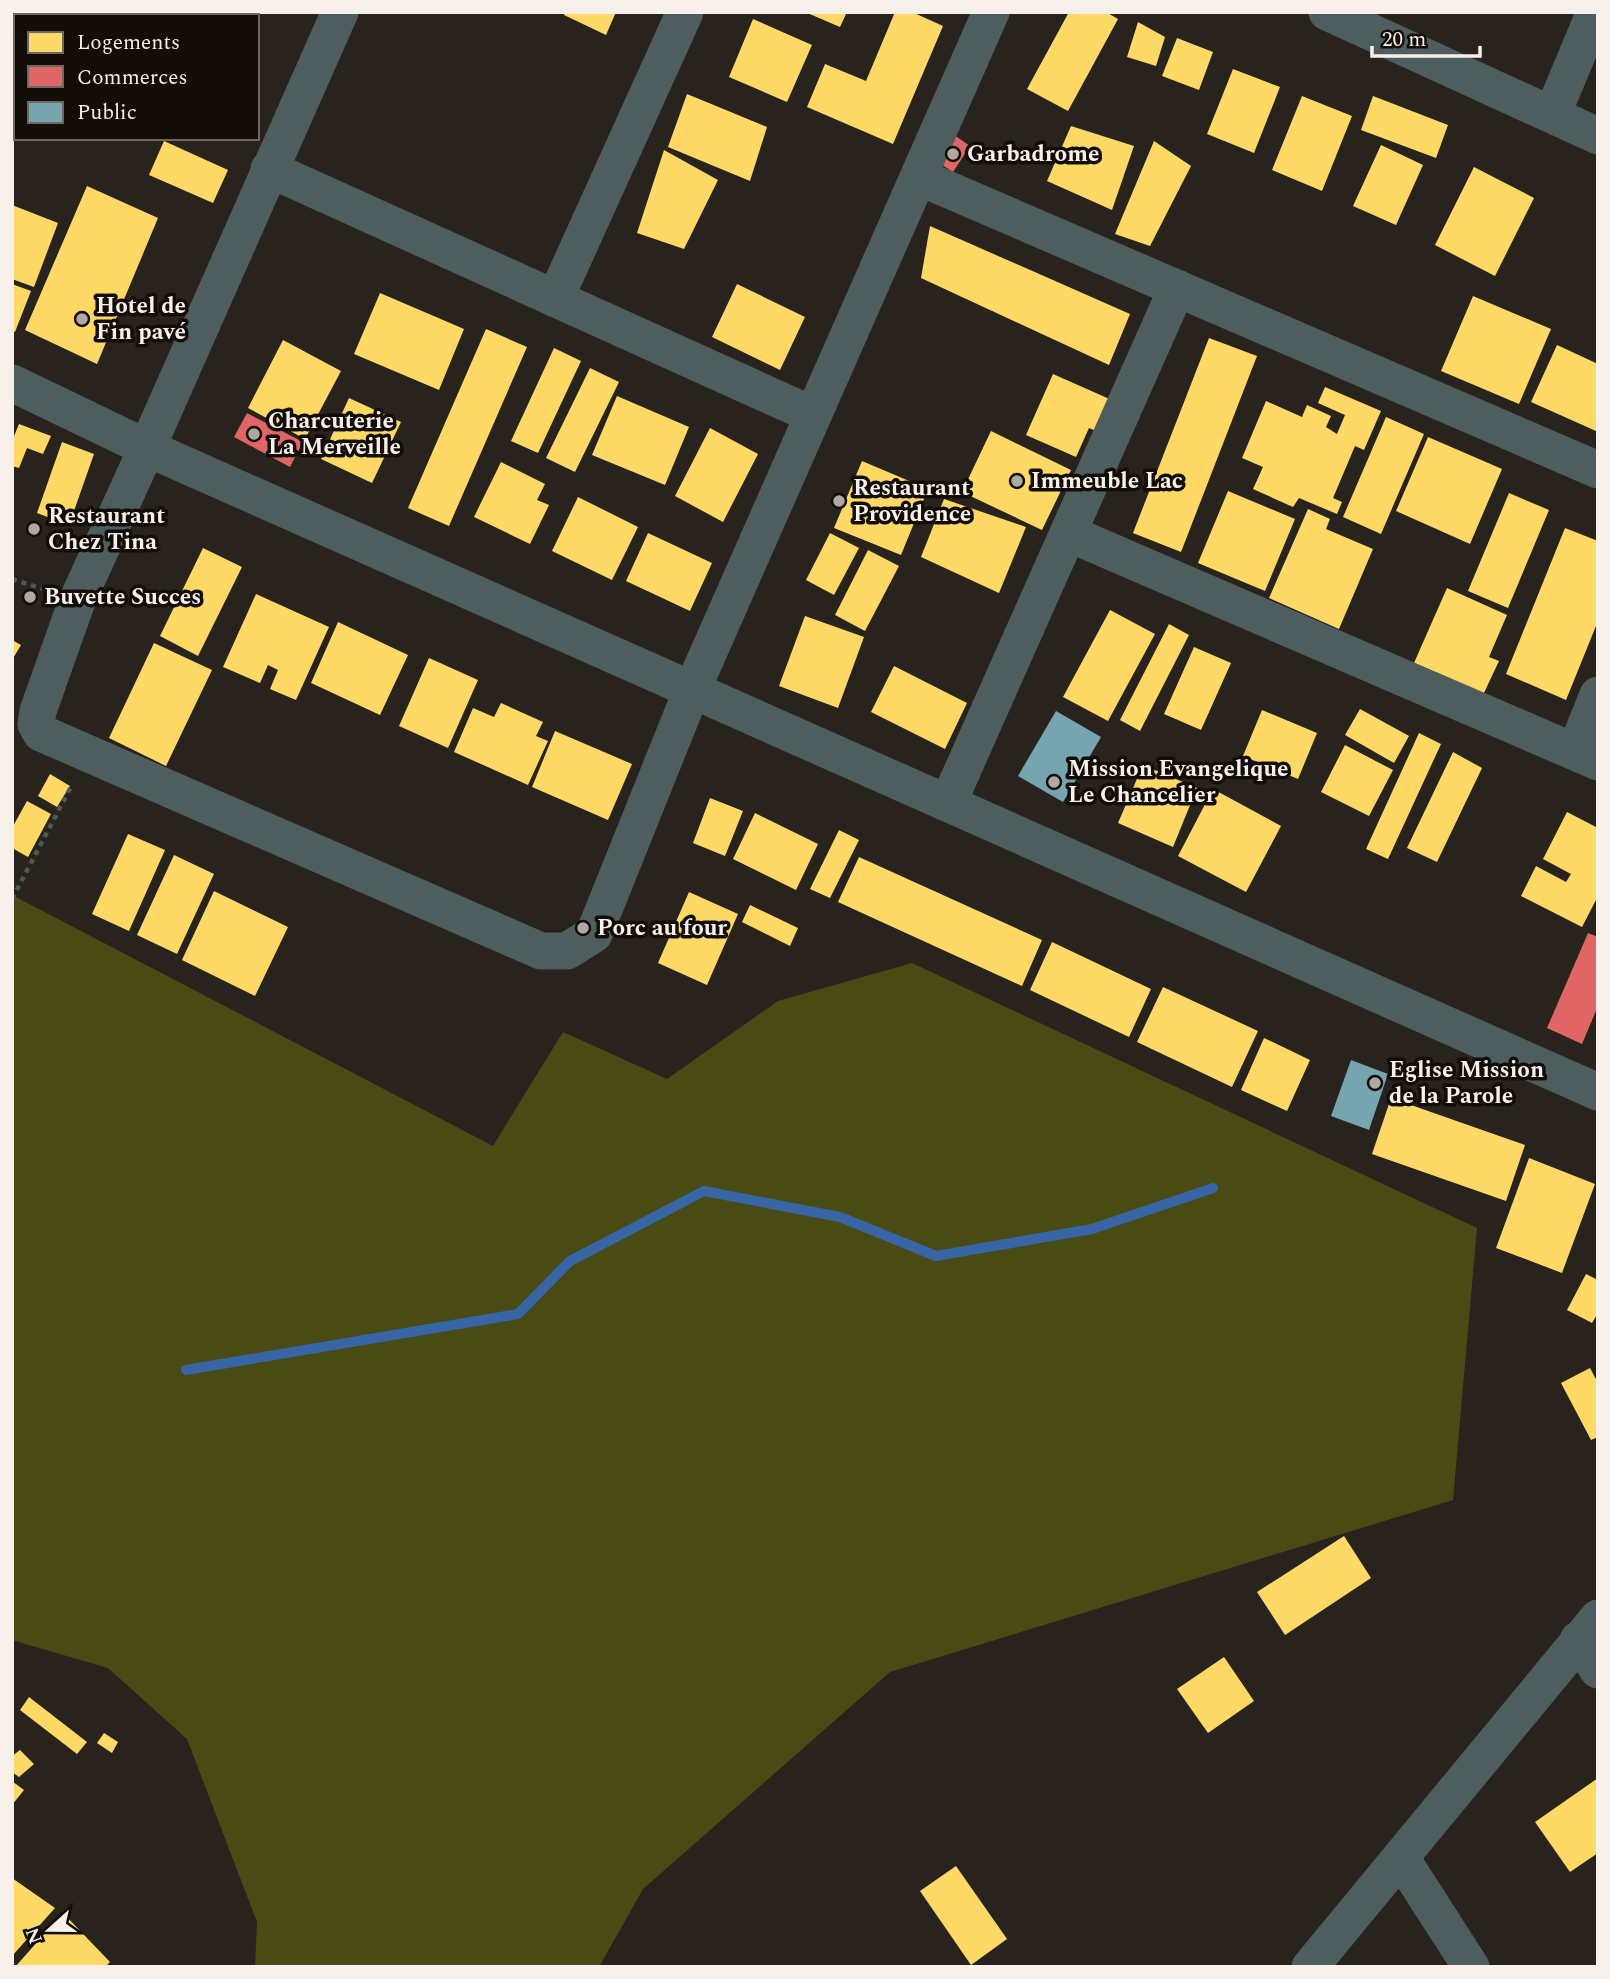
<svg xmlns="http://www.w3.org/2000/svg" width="1610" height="1979" font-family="Spectral,serif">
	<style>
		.green { fill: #494b15 }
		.homes { fill: #ffd966 }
		.shops { fill: #e06666 }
		.public { fill: #76a5af }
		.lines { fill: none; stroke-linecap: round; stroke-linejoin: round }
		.stream { stroke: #3865a6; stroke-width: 10 }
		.path { stroke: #4e5959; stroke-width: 4.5; stroke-dasharray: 5 5; stroke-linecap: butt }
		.minor { stroke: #4e5e5e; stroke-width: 37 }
		.poi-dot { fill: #b0a9a3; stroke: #120d09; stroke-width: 2.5 }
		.labels { text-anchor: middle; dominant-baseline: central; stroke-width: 7; stroke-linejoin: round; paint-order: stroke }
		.poi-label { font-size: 23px; font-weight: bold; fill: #f8f1eb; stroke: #120d09; text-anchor: start }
	</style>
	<rect width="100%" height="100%" fill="#29231e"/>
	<path class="green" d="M12,895L493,1146L563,1032L667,1079L778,1001L912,963L1477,1228L1453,1500L890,1672L643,1889L599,1967H255L257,1922L187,1739L108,1668L12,1640Z"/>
	<path class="homes" d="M104,12H131L129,16H102Z
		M164,12H228L226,16H162Z
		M565,12H616L606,35L564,15Z
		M805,12H847L840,27Z
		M895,12H912L943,26L893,144L807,107L825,64L866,81Z
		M1069,12H1106L1118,19L1068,111L1027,89Z
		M753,19L812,45L787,102L729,77Z
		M1138,22L1165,37L1156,66L1127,57Z
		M1177,38L1213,52L1199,90L1162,76Z
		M1233,69L1280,87L1254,153L1207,134Z
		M687,94L767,127L750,181L668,147Z
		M1302,96L1352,116L1322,191L1272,170Z
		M1373,96L1448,125L1436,158L1361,130Z
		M1071,126L1134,146L1112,210L1047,181Z
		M164,141L228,170L213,203L149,175Z
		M1154,141L1191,166L1150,246L1115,234Z
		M1381,145L1423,165L1396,225L1353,206Z
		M664,150L718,180L684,249L637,233Z
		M1474,167L1534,198L1495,276L1435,245Z
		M87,186L158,218L97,364L25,330Z
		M12,205L58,223L34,287L12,279Z
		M930,226L1130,314L1109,365L921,278Z
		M12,284L31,291L15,332L12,331Z
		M737,284L805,317L780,370L712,337Z
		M380,293L464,329L439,390L354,354Z
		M1473,296L1551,329L1519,404L1441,371Z
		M486,329L527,347L449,526L408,508Z
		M1209,338L1257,356L1181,552L1133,533Z
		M283,340L341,371L305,439L248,408Z
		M1557,345L1598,364L1596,431L1531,402Z
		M554,348L581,361L538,453L511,441Z
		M590,368L619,382L575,472L546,458Z
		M1053,374L1114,401L1101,433L1089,428L1076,457L1026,435Z
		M1325,387L1381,411L1364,450L1355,446L1333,498L1342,502L1337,514L1299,498L1293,507L1253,489L1263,467L1242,458L1266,401L1302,417L1307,405L1331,416L1326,427L1337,434L1345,415L1318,403Z
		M617,396L689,427L665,485L592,455Z
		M349,398L401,422L372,483L321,459Z
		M1386,417L1424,434L1381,534L1343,517Z
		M19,424L51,436L43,454L27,448L19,468L12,466V441Z
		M710,428L758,454L723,522L675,496Z
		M991,431L1071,470L1042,530L962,492Z
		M1428,437L1502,469L1470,544L1396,511Z
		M62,442L94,454L69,525L37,513Z
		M862,461L928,489L901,555L834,528Z
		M501,462L545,484L537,500L549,505L530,544L474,517Z
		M1228,491L1295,519L1265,591L1198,563Z
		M1509,493L1549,510L1508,608L1468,591Z
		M578,497L638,527L612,580L552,551Z
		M944,499L1026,527L999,593L921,557Z
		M1308,509L1330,519L1326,529L1373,549L1339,629L1269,598Z
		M1565,528L1598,541V621L1566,700L1506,674Z
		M648,533L712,563L690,611L626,581Z
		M830,533L859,548L834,595L806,580Z
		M203,548L242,567L198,656L160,636Z
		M868,550L899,566L865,631L835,615Z
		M1447,588L1507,615L1489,657L1499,661L1483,695L1414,663Z
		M256,594L329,627L296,700L270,689L278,670L268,665L260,683L223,667Z
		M1110,610L1155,634L1108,721L1063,697Z
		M805,616L864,637L838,708L779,686Z
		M338,622L408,655L380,715L311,683Z
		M1169,624L1189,635L1140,731L1120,720Z
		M12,640L21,645L12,660Z
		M154,643L212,670L166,766L109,738Z
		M1194,647L1231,663L1201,730L1164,714Z
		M429,658L478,680L448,748L399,726Z
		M894,666L967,703L945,749L871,712Z
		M501,703L543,722L536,736L548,741L528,785L454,752L473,708L494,717Z
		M1360,709L1409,736L1394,763L1345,735Z
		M1262,710L1317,733L1298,779L1243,756Z
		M555,731L632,764L608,820L532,787Z
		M1419,733L1441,744L1388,859L1366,849Z
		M1345,745L1393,770L1369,816L1321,792Z
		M1453,752L1482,768L1437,862L1407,848Z
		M1143,765L1197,788L1173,847L1118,823Z
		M50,774L70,786L57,807L38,796Z
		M1213,789L1281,826L1246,892L1178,856Z
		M710,798L743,811L725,856L693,843Z
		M27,801L51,814L28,857L12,848V828Z
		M1567,812L1598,828V896L1582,927L1521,896L1536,866L1566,882L1571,874L1543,859Z
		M755,813L818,844L796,890L733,859Z
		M839,830L859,840L830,898L810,889Z
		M128,834L165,850L129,931L92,914Z
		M174,855L214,874L177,954L137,935Z
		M859,857L1042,940L1022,986L838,902Z
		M214,891L288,927L255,996L182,960Z
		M689,892L738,914L707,985L658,963Z
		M750,905L798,928L790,946L742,922Z
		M1052,942L1151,989L1129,1037L1030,990Z
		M1163,987L1258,1031L1232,1087L1137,1042Z
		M1264,1038L1310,1060L1287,1111L1241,1090Z
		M1391,1098L1525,1145L1506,1201L1372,1154Z
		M1529,1158L1595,1184L1562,1273L1496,1248Z
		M1586,1274L1598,1280V1313L1592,1323L1567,1310Z
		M1590,1368L1598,1383V1437L1591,1440L1561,1383Z
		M1344,1536L1371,1578L1285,1635L1257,1592Z
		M1224,1657L1254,1701L1208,1733L1177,1689Z
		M29,1697L87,1742L77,1754L20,1710Z
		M104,1733L118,1742L112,1753L97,1743Z
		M20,1750L34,1764L19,1777L12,1772V1756Z
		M1598,1778V1853L1570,1872L1535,1822Z
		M12,1781L24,1790L12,1805Z
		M956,1866L1007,1939L971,1965L920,1891Z
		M12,1878L55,1908L12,1956Z
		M63,1913L110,1962L105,1967H15Z"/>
	<path class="shops" d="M954,135L970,146L953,172L936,161Z
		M247,413L303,442L290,467L234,437Z
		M1588,933L1598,937V1006L1582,1044L1547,1028Z"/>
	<path class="public" d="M1056,711L1101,737L1063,802L1018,776Z
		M1351,1060L1388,1074L1369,1130L1331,1116Z"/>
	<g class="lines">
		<path class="stream" d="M186,1370L518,1314L570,1261L704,1191L840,1217L936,1256L1092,1229L1213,1188"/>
		<path class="path" d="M12,579L43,589
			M12,899L72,785"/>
		<path class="minor" d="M340,12L147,448L77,601L38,711L36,724L41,733L541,951H567L594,934L692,690L991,12
			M1327,12L1598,136
			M1552,115L1595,12
			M269,169L813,415
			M919,177L1598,470
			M555,299L685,12
			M12,383L147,448L1598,1092
			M1068,533L1598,762
			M1575,752L1598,695
			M948,803L1177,288
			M1578,1640L1598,1670
			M1401,1858L1471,1967
			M1310,1967L1598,1618"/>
	</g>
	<g class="poi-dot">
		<circle cx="953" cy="154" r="7"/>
		<circle cx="82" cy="319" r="7"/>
		<circle cx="254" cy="434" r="7"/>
		<circle cx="1017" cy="481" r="7"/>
		<circle cx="839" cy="501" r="7"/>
		<circle cx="34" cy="529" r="7"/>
		<circle cx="30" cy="597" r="7"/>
		<circle cx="1054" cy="782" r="7"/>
		<circle cx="583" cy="928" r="7"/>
		<circle cx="1375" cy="1083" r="7"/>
	</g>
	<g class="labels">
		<g class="poi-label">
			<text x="967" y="154">Garbadrome</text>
			<text x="96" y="306">Hotel de<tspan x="96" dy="26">Fin pavé</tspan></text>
			<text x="268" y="421">Charcuterie<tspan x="268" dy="26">La Merveille</tspan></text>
			<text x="1031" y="481">Immeuble Lac</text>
			<text x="853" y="488">Restaurant<tspan x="853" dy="26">Providence</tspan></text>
			<text x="48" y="516">Restaurant<tspan x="48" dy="26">Chez Tina</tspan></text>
			<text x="44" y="597">Buvette Succes</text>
			<text x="1068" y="769">Mission Evangelique<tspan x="1068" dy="26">Le Chancelier</tspan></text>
			<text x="597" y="928">Porc au four</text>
			<text x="1389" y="1070">Eglise Mission<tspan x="1389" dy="26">de la Parole</tspan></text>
		</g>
	</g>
	<rect width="1610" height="1979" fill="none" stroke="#f8f1eb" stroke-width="28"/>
	<rect x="14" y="14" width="245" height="126" fill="#120d09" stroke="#6e6863" stroke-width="2"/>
	<rect x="28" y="32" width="35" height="21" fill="#ffd966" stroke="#6e6863" stroke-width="2"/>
	<text x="77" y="49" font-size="21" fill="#f8f1eb">Logements</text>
	<rect x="28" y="66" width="35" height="21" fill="#e06666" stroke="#6e6863" stroke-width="2"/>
	<text x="77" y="84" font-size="21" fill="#f8f1eb">Commerces</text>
	<rect x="28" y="102" width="35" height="21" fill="#76a5af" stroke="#6e6863" stroke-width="2"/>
	<text x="77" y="119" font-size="21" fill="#f8f1eb">Public</text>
	<g transform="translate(49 1930) rotate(249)" stroke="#120d09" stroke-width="5" paint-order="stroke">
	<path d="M0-5L12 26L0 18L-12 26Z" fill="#f8f1eb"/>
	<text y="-10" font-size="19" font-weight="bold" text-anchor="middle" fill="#f8f1eb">N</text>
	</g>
	<path d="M1372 46v10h108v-10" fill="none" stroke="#f8f1eb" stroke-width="3.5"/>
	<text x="1382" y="46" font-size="21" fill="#f8f1eb" stroke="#120d09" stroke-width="5" paint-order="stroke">20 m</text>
</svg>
